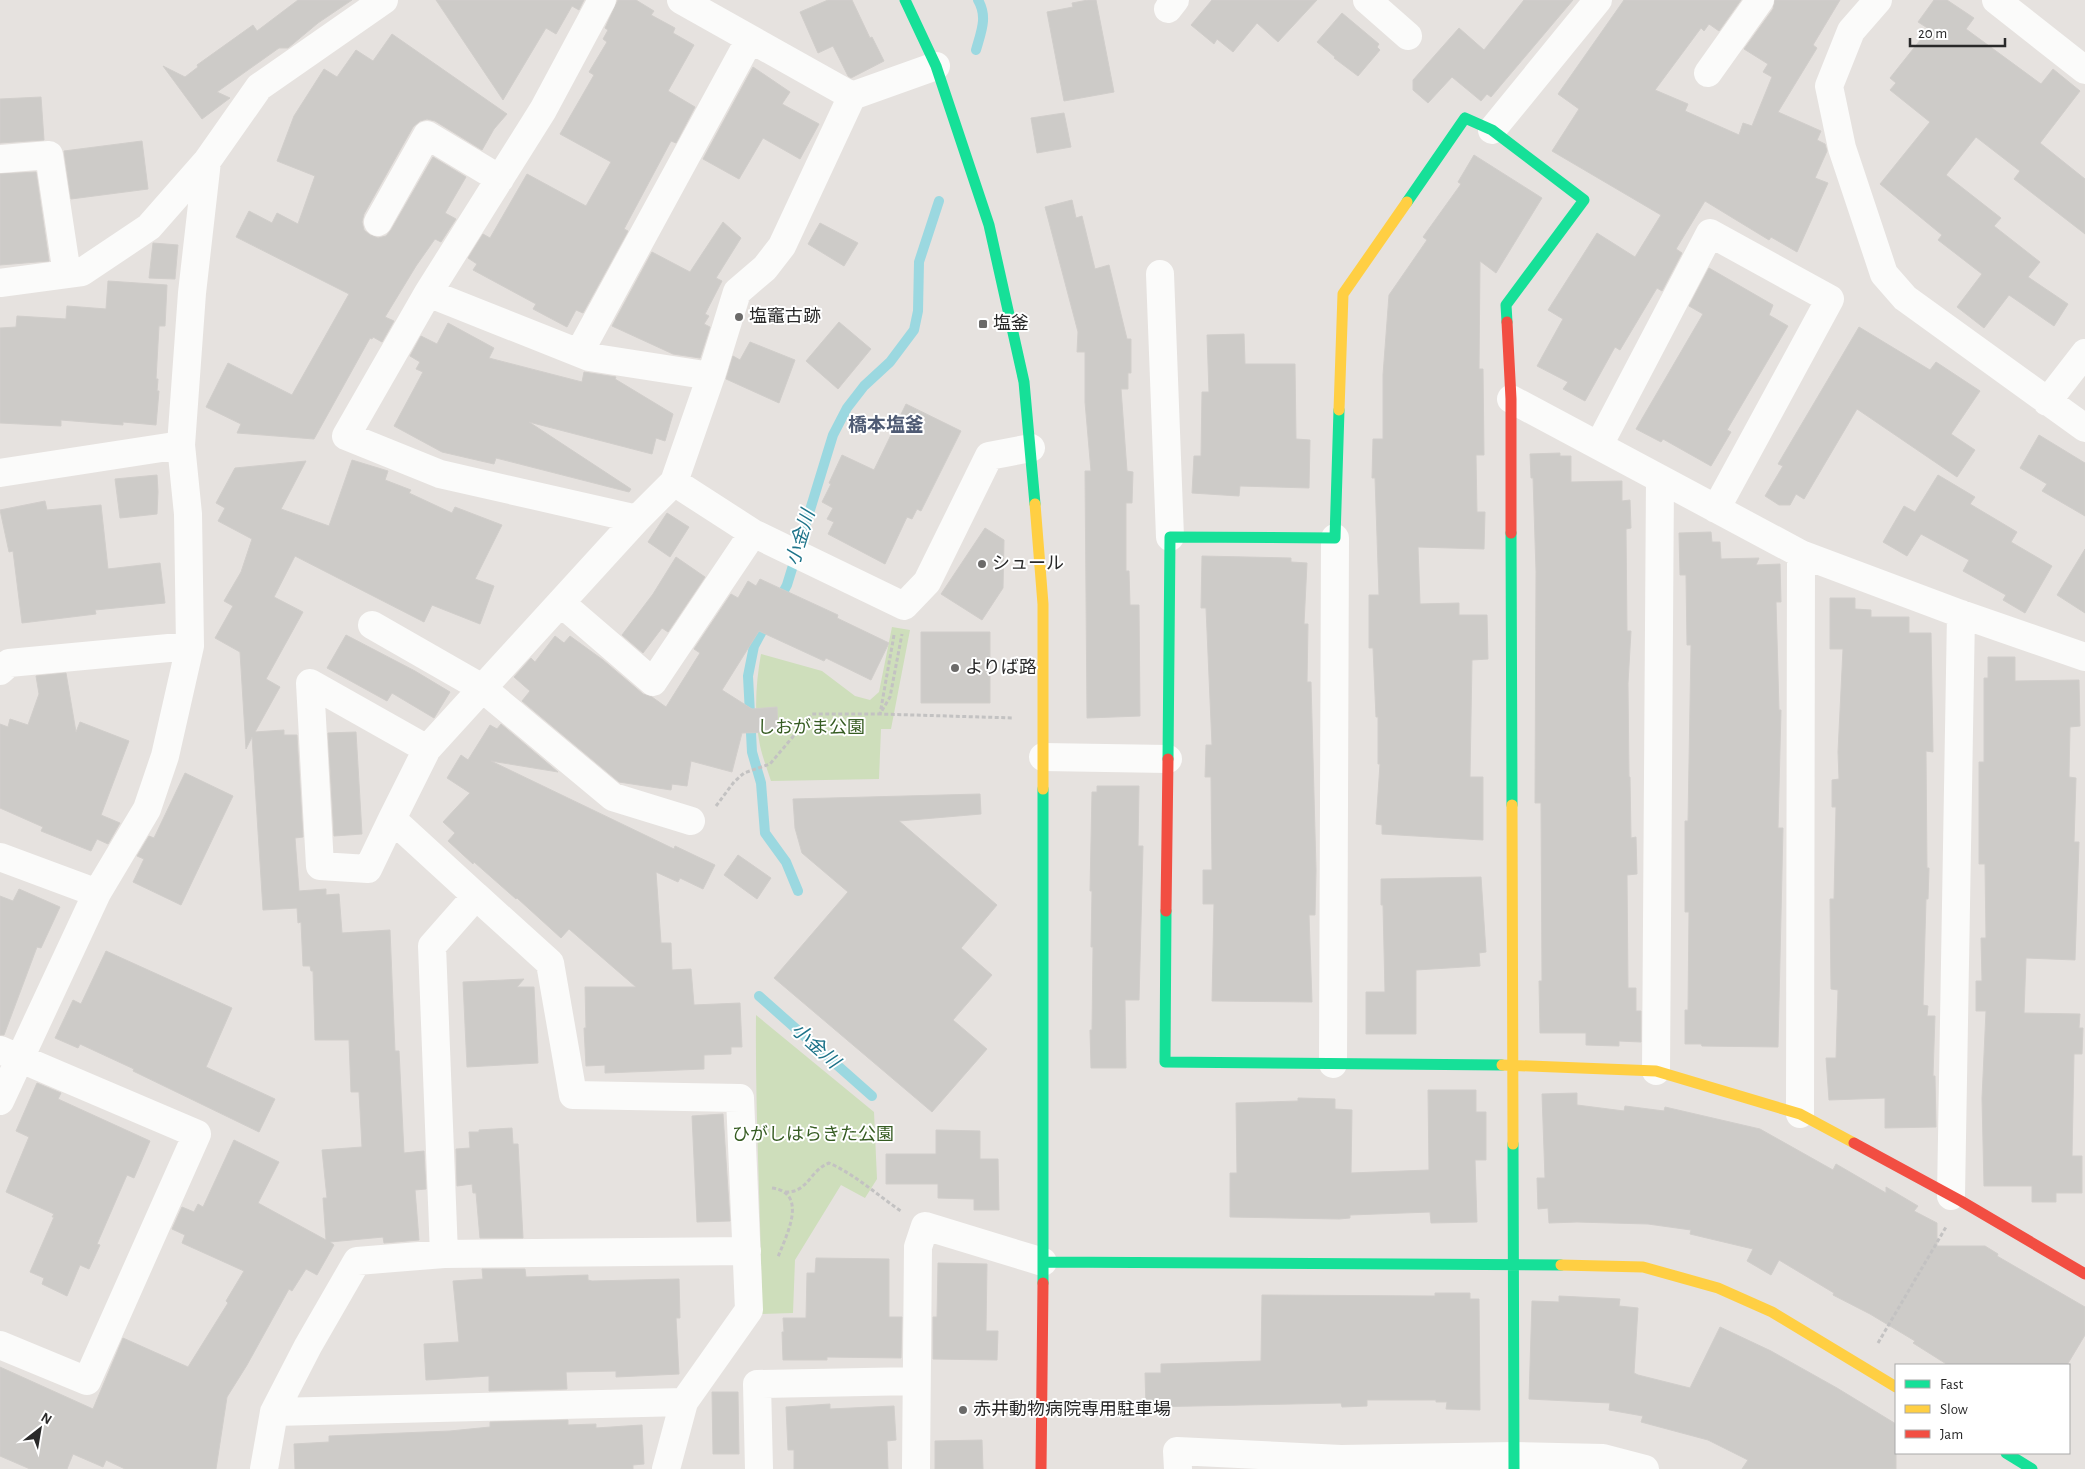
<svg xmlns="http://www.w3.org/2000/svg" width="2085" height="1469" font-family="'Alegreya Sans','Noto Sans JP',sans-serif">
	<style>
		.green { fill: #cedebb }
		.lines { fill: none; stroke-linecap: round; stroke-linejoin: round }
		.stream { stroke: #9bd8e0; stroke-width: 10 }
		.building { fill: #cdcbc8; stroke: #d1cecb }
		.path { stroke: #c3c2c2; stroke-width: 3; stroke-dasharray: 4 2.5; stroke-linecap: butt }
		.street { stroke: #fbfbfa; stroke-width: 28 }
		.fast { stroke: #16e098; stroke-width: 11 }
		.slow { stroke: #ffcf43; stroke-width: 11 }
		.jam { stroke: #f24e42; stroke-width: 11 }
		.poi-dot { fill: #6b6a69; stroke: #fff; stroke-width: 2 }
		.labels { text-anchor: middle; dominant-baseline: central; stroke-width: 4; stroke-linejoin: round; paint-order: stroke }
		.poi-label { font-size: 18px; fill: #292929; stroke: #fff; text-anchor: start }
		.park-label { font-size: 18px; fill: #365c22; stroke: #fff }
		.neighbourhood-label { font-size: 19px; font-weight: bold; fill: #4f5b74; stroke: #fff }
		.water-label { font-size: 19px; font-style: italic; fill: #1d7389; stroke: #fff }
	</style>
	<rect width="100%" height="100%" fill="#e6e2df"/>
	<path class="green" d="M892,627L910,630L891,729H881L879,779L771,781C767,768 761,754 759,740C754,711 756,682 761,654L822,671L855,696L870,700L879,692Z
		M756,1015L874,1112L877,1179L865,1198L841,1185L795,1260L793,1313L762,1314C761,1214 755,1115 756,1015Z"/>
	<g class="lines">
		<path class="stream" d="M976,50C981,32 988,17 978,0
			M778,602L787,585L833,435L847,408L864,386L890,362L914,330L918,311L919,262L939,201
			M767,622L754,646L748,676L752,752L761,783L765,833L786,862L798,891
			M759,996L872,1096"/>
	</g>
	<path class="building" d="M298,0H352L318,23L288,48H279L217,92L230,98L202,119L163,66L185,77L198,67L197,65L253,25L257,31Z
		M436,0H584L579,10L572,6L556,34L546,28L503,100Z
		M618,0H636L654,11L651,15L675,28L673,33L694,45L668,91L695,107L676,143L671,141L624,229L628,231L583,313L576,310L567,327L533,309L536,304L473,270L477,264L468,258L483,234L490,238L527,174L586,206L611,162L560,134L594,75L589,72L607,42L603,39L608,30L605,28Z
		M828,0H852L870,38L872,37L884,61L851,78L848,76L833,46L818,53L800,12Z
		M1088,0H1096L1114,92L1064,101L1047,12L1073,7L1072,3Z
		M1212,0H1317L1278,42L1257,23L1233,52L1217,39L1214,44L1191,25Z
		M1524,0H1573L1491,97L1487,94L1481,101L1452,77L1428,103L1413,90V80L1459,28L1484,50Z
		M1624,0H1741L1719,31L1709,24L1704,31L1701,28L1655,90L1688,104L1685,111L1739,135L1743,123L1752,126L1772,77L1763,72L1768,64L1744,49L1773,9L1775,0H1840L1813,45L1817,48L1778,112L1821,131L1817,140L1825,144L1827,151L1815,178L1828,183L1797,252L1771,237L1769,240L1705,201L1676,249L1682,253L1662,291L1657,288L1620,350L1615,347L1585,401L1563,389L1568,382L1537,366L1563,319L1548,310L1597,233L1635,257L1661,215L1552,151L1579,109L1558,94Z
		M1934,0H1947L1974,18L1966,29L2041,84L2053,69L2080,91L2040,143L2085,179V234L2014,179L2020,171L1976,137L1946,175L2001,218L1994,226L2040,262L2028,277L2068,304L2054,326L2009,295L1984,328L1957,307L1982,274L1938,240L1942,235L1880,184L1930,122L1890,90L1896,83L1890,78L1929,29L1918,22Z
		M1342,13L1379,44L1377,47L1380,50L1358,76L1334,58L1335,57L1317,42Z
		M392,34L507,114L494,129L482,150L435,121L427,119L420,121L413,127L364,214L362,222L364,230L370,235L378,238L386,236L391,230L433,157L466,177L445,213L456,219L441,242L435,239L416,266L385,317L394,321L382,342L373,337L372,339L370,338L314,439L237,433L241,424L206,407L228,363L292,395L349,294L236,237L249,211L272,223L277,213L298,224L315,176L277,161L294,116L324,69L337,77L356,50L373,61Z
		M753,67L790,92L782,104L819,124L800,159L763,138L739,179L703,159Z
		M41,97L44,140L0,143V99Z
		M1064,113L1071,147L1037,153L1031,118Z
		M142,141L148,189L71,199L64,151Z
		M1474,155L1542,198L1496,273L1480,261L1479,369H1483L1484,455H1476L1477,512H1485L1484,549L1418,547L1420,604L1459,603V615H1487L1488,659L1472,660L1470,777H1483V840L1382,834V825L1376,824L1380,764H1378V717H1376L1373,648H1369V595H1379L1375,478H1372L1373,439H1383V375L1389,295L1427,240L1423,237L1461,184L1458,182Z
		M36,172L49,261L0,265V174Z
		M1072,200L1076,218L1082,216L1095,269L1109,265L1127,339H1131V373H1128V389H1121L1127,471L1133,472L1132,503H1126V571H1129L1130,605H1139L1140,716L1087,718L1085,471H1091L1085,402V352H1077L1078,332L1045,207Z
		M723,222L741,238L716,278L722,281L705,314L709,316L704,324L710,327L700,358L673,354L612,326L652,252L690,272Z
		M820,223L858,243L844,266L808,244Z
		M153,243L178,245L175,279L149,278Z
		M1709,268L1773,305L1769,315L1788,326L1727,430L1731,432L1711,466L1663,439L1661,442L1636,429L1703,314L1689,306Z
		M108,281L167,285L165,326H159L156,379H158L157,391H159L156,425L123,422V425L61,420V426L0,423V328L16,327L17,316L66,319L67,306L106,309Z
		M839,322L871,349L838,389L806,361Z
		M448,323L494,348L489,358L582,382L584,372L616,377L615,379L673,414L665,441L656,438L652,454L529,422L631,489L629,492L496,458L494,464L442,452L394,426L423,372L416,369L420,362L410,356L421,336L437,344Z
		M1859,327L1930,370L1936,362L1980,391L1951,434L1975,450L1957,477L1857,409L1804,499L1796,494L1790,505H1779L1765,496L1783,466L1778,464Z
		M1244,334L1245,364H1295L1296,439L1310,440L1309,488L1240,486L1239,496L1192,493L1194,456H1201L1202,392H1209L1207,335Z
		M750,342L795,360L779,403L726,379L733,356L740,360Z
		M906,404L961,431L921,511L917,509L912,519L907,517L885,564L828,534L834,522L827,519L833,508L822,502L831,484L829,483L842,455L874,470Z
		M2039,435L2085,463V516L2042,491L2047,484L2020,468Z
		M1560,453V456H1571V482L1622,481V501L1630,500L1631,528L1626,529L1627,631H1631L1628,683L1629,777H1630L1631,838L1636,837L1637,874L1627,875L1628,988H1636V1011H1641V1042L1619,1041V1046L1586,1045V1033H1540L1539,981H1542L1541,803H1535L1536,571L1533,478H1531L1530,454Z
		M352,460L388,471L385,480L411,490L409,493L452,513L455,507L502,525L475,579L494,586L480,624L432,605L424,622L295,556L274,597L303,612L266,679L280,687L255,732L284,730V735H297L303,837L295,838L299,891L326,889V895L339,894L342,933L390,930L395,1051H399L404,1153L424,1151L426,1189L415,1190L419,1240L384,1243L383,1237L330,1242L334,1245L317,1275L306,1269L292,1291L289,1289L247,1365L227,1397L216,1469H125L106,1460L103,1467L73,1454L67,1469H30L0,1456V1367L93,1409L123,1338L188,1367L228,1303L226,1301L244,1271L182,1243L185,1235L172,1229L182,1207L194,1212L198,1204L203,1207L234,1140L279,1162L258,1203L326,1240L323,1198H327L322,1150L362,1147L359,1092H351L349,1040H315L313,971H311L310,966H303L301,922L298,923L297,908L263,910L252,737L246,749L240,652L215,638L233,606L224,601L241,572L252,539L218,521L225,508L216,503L235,468L306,461L281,509L329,526Z
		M157,475L158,492L157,514L120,518L115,479Z
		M1938,475L1975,497L1970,504L2017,532L2011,542L2052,566L2025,613L2003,600L2006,595L1963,571L1969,560L1921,534L1907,556L1883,542L1904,506L1915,512Z
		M45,501L47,510L101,505L108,569L160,563L165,603L95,610L96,614L22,623L13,551L9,552L0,510Z
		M667,513L689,527L670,557L648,542Z
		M985,528L1004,540L1003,588L982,620L941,594Z
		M1711,532L1712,542H1720L1721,559L1759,558L1756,565L1780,564L1781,602H1776L1779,710H1781L1778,828H1783L1778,1047L1702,1046L1701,1044H1685V1010H1688L1689,912H1685V821H1688L1691,645H1687L1686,575H1680L1679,533Z
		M2085,549V613L2057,595Z
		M1202,556L1291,558V562L1307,563L1304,624H1308L1307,682H1311L1316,870L1315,915H1309L1312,1002L1212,1001L1214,904H1203V870H1212L1211,777H1205L1206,745H1212L1206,608H1201Z
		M676,557L705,577L668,632L662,628L643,653L622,635L653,594Z
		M760,579L838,615L837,618L889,643L871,680L826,658L824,661L759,631L722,690L752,709L777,707L778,732L742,733L732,772L691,761L687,786L672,784L671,790L619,782L522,701L530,691L514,677L531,658L535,662L555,636L564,643L570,636L603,660L643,694L652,697L666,707L700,653L694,649L731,594L738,598L748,581L756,586Z
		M1830,598H1855V609L1871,610V617H1909V633H1931L1933,752L1926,751L1927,868H1929L1928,899H1926L1923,1005L1928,1006L1927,1016H1935L1933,1076H1935L1936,1127L1885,1128V1098L1829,1100L1826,1058H1836L1838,990L1831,989L1830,899H1834L1836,807H1832V780L1839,779L1838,752L1843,649H1830Z
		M921,632H990V703H921Z
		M346,635L415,671L450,692L434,718L392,693L387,701L327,668Z
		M1988,657H2015V681L2079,680L2080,726L2070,727L2069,777L2076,778L2074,842H2079L2075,960L2026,958L2024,1013L2080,1014L2079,1028H2083L2082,1054H2074L2072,1156H2082V1193H2056V1202H2032V1186H1984L1982,1098L1986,1011H1976V981H1982L1981,938H1986L1985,864H1979V762H1984V678H1988Z
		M66,673L76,732L80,722L129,741L101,815L120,823L108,844L97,839L91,851L41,831L43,827L0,808V724L8,727L10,719L28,725L39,694L36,676Z
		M501,724L558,772L491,761L674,849L675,846L715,865L703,889L680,878L678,882L656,872L661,943H671L672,970L691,969L694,1005L740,1003L742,1047H731V1054L704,1055V1069L605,1073V1065L586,1066L584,1028H586L585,987H636L569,929L561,938L517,898L516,899L474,862L473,864L448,841L455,833L443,822L470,793L447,778L461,755L468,760L490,725L497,729Z
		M356,732L362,834L334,836L328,733Z
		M185,773L233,796L181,905L133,882L144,859L137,856L149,836L154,838Z
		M1097,786H1139L1138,846H1143L1139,1000H1125L1126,1068H1091L1090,1030H1092L1093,947H1091L1092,891H1090L1092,792H1097Z
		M980,794L981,814L899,821L997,905L961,948L992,975L953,1020L987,1049L932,1112L774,978L848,892L802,853L795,828L793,799Z
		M738,855L771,878L757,899L724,875Z
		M1481,877L1486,952L1479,953L1480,966L1416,970V1034H1366V992H1385L1383,905H1381V879Z
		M19,889L60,907L41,948L37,947L4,1035H0V896L13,901Z
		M106,951L232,1008L206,1067L275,1099L259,1132L133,1071L134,1069L80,1044L78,1048L55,1038L73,1000L81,1004Z
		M524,979L517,987H534L538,1063L467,1067L463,982Z
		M37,1083L61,1093L58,1099L150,1141L134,1178L127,1175L97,1244L100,1245L89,1269L80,1265L67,1296L42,1284L44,1278L30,1272L54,1217H52L54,1214L6,1192L29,1137L16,1131Z
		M1428,1090H1476V1112H1486V1160H1475L1477,1222L1431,1223L1430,1212L1350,1215V1218L1339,1219L1230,1217V1173H1237L1236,1103L1298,1101V1098L1335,1099V1109L1352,1110L1351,1173L1429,1170Z
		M1577,1093V1105L1624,1111L1625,1106L1664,1111L1665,1107L1760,1129L1833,1170L1836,1164L1886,1193V1187L1918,1206L1914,1211L1937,1223V1246H1985L1998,1254L1997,1256L2085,1307V1335L2067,1365H1948L1913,1343L1915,1341L1870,1314L1833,1295L1834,1293L1779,1260L1771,1275L1747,1261L1753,1249L1690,1234L1691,1230L1648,1224L1577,1222L1549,1223L1548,1208L1538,1209L1537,1178H1545L1542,1094Z
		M723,1114L730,1221L697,1222L692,1116Z
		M512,1128L513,1144H518L523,1238H480L476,1193H473L472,1184L457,1186L456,1149L470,1148L469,1132H479V1130Z
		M936,1130L980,1131V1159H998L999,1210H974V1199L938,1198V1184H886V1154H936Z
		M816,1258L889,1259V1317H902L901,1358L827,1357V1360H783L782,1332H784L783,1318H806L807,1273H815Z
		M938,1263L987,1264L986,1331H998L997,1360L933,1359V1317H937Z
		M482,1269H525L526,1277L588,1275V1280L592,1281L679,1279L680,1318H676L679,1374L616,1377V1371L566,1372L567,1389L489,1391V1376L426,1380L424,1344L459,1342L453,1281L483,1279Z
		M1435,1293H1470V1299H1479L1480,1410L1446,1409L1447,1402H1436V1400H1367V1406L1342,1407L1341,1403L1146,1407L1145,1373H1161V1364L1261,1361L1262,1295L1435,1296Z
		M1559,1296L1620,1299L1619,1306L1638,1308L1634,1373L1638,1375L1690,1388L1720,1327L1771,1351L1837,1388L1896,1424V1469H1742L1748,1460L1708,1440L1641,1422L1643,1416L1609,1410L1610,1403L1529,1399L1532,1301L1559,1302Z
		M712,1392H738L739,1454H713Z
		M830,1404V1409L894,1406L896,1440L887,1441L888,1469H794V1450H788L786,1407Z
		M568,1420V1425L596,1424V1428L642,1425L644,1464L633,1465V1469H295L294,1444L329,1442V1436L450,1431L490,1427V1422Z
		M982,1440L983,1469H935V1441Z"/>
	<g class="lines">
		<path class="path" d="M894,635L880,714L1014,718
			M716,806L734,782L744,773L770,764L812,714H880L890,697L902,634
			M772,1188C809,1193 786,1236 778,1257
			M785,1192C808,1193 809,1171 829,1163C856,1175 877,1195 901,1211
			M1878,1343L1946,1227"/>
		<path class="street" d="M602,0L543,110L428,293L346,436L440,474L637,519
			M1367,0L1408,36
			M1878,0L1851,31L1829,86L1842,148L1884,274L1905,298L2085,428
			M1996,0L2085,70
			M1168,9L1175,0
			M1708,73L1760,0
			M852,96L936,66
			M1492,130L1598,0
			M0,159L49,155L67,274
			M378,222L427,135L500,179
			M1160,274L1170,537
			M0,283L82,272L149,227L207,161
			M428,293L589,357L711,376
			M579,353L750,39
			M1511,399L1801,554L1961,614L2085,657
			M2047,402L2085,353
			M1599,445L1710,233L1830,299L1716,509
			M0,473L181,445
			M674,482L753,533L904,606L927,582L989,456L1031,448
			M561,603L653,682L753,533
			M372,625L482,688L613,797L691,821
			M0,671L9,663L190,646
			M1043,757L1168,759
			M392,819L368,869L320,866L310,683L427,749
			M0,857L97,893
			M476,896L550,963L573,1095L740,1098L749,1310L684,1402L666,1469
			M0,1050L197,1134L87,1381L0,1345
			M1333,1064L1335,538
			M1656,1071L1660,479
			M0,1101L97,893L147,809L165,756L190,646L188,514L181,445L192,293L207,161L259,87L384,0
			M1800,1114L1801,554
			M1951,1196L1961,614
			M444,1254L432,946L476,896L392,819L427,749L637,519L674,482L711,376L737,292L765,268L782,246L852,96L681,0
			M274,1412L684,1402
			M264,1469L274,1412L308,1346L357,1261L444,1254L747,1251
			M759,1469L757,1384L916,1381
			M916,1469L918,1247L925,1226L1043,1262
			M1178,1469L1177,1451L1341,1459L1514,1456L1603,1458L1645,1469"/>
		<path class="fast" d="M905,0L936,66L989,225L1024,382L1035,504
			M1407,202L1465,118L1492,130L1584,200L1506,305L1507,322
			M1511,533L1512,805
			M1168,759L1170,537L1335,538L1339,410
			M1166,911L1165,1062L1502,1065
			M1513,1144L1514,1469
			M1043,1262L1561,1265
			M1043,1283V789
			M2006,1453L2032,1469"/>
		<path class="slow" d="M1339,410L1343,294L1407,202
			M1035,504L1043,604V789
			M1512,805L1513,1144
			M1502,1065L1656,1071L1800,1114L1854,1143
			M1561,1265L1643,1267L1718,1288L1772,1312L1896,1387"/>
		<path class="jam" d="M1507,322L1511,399V533
			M1166,911L1168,759
			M1854,1143L1961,1201L2085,1274
			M1041,1469L1043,1283"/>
	</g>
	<g class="poi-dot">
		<circle cx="739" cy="317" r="5"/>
		<rect x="978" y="319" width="10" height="10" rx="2.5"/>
		<circle cx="982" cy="564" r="5"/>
		<circle cx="955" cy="668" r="5"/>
		<circle cx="963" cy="1410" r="5"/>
	</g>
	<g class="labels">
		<g class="poi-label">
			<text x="749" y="317">塩竈古跡</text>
			<text x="993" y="324">塩釜</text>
			<text x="992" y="564">シュール</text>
			<text x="965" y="668">よりば路</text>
			<text x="973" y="1410">赤井動物病院専用駐車場</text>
		</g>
		<g class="park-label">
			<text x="811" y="728">しおがま公園</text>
			<text x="813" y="1135">ひがしはらきた公園</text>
		</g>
		<g class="neighbourhood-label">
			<text x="886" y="425">橋本塩釜</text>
		</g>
		<g class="water-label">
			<text transform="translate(801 538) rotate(-73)">小金川</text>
			<text transform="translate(815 1046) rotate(42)">小金川</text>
		</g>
	</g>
	<rect x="1895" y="1364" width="175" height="90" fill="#ffffff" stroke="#a9a9a9"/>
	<rect x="1905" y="1380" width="25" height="8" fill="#16e098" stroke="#a9a9a9"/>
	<text x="1940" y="1389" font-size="15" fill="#292929">Fast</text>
	<rect x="1905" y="1405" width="25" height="8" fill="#ffcf43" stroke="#a9a9a9"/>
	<text x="1940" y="1414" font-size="15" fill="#292929">Slow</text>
	<rect x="1905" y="1430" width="25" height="8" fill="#f24e42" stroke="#a9a9a9"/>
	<text x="1940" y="1439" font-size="15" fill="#292929">Jam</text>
	<g transform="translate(40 1429) rotate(31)" stroke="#ffffff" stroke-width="4" paint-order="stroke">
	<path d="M0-4L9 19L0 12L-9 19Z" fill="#292929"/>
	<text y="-8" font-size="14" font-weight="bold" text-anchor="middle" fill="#292929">N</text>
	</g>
	<path d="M1910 38v8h95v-8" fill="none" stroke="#292929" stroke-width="2.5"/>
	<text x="1918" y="38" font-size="15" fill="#292929" stroke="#ffffff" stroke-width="4" paint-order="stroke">20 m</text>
</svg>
